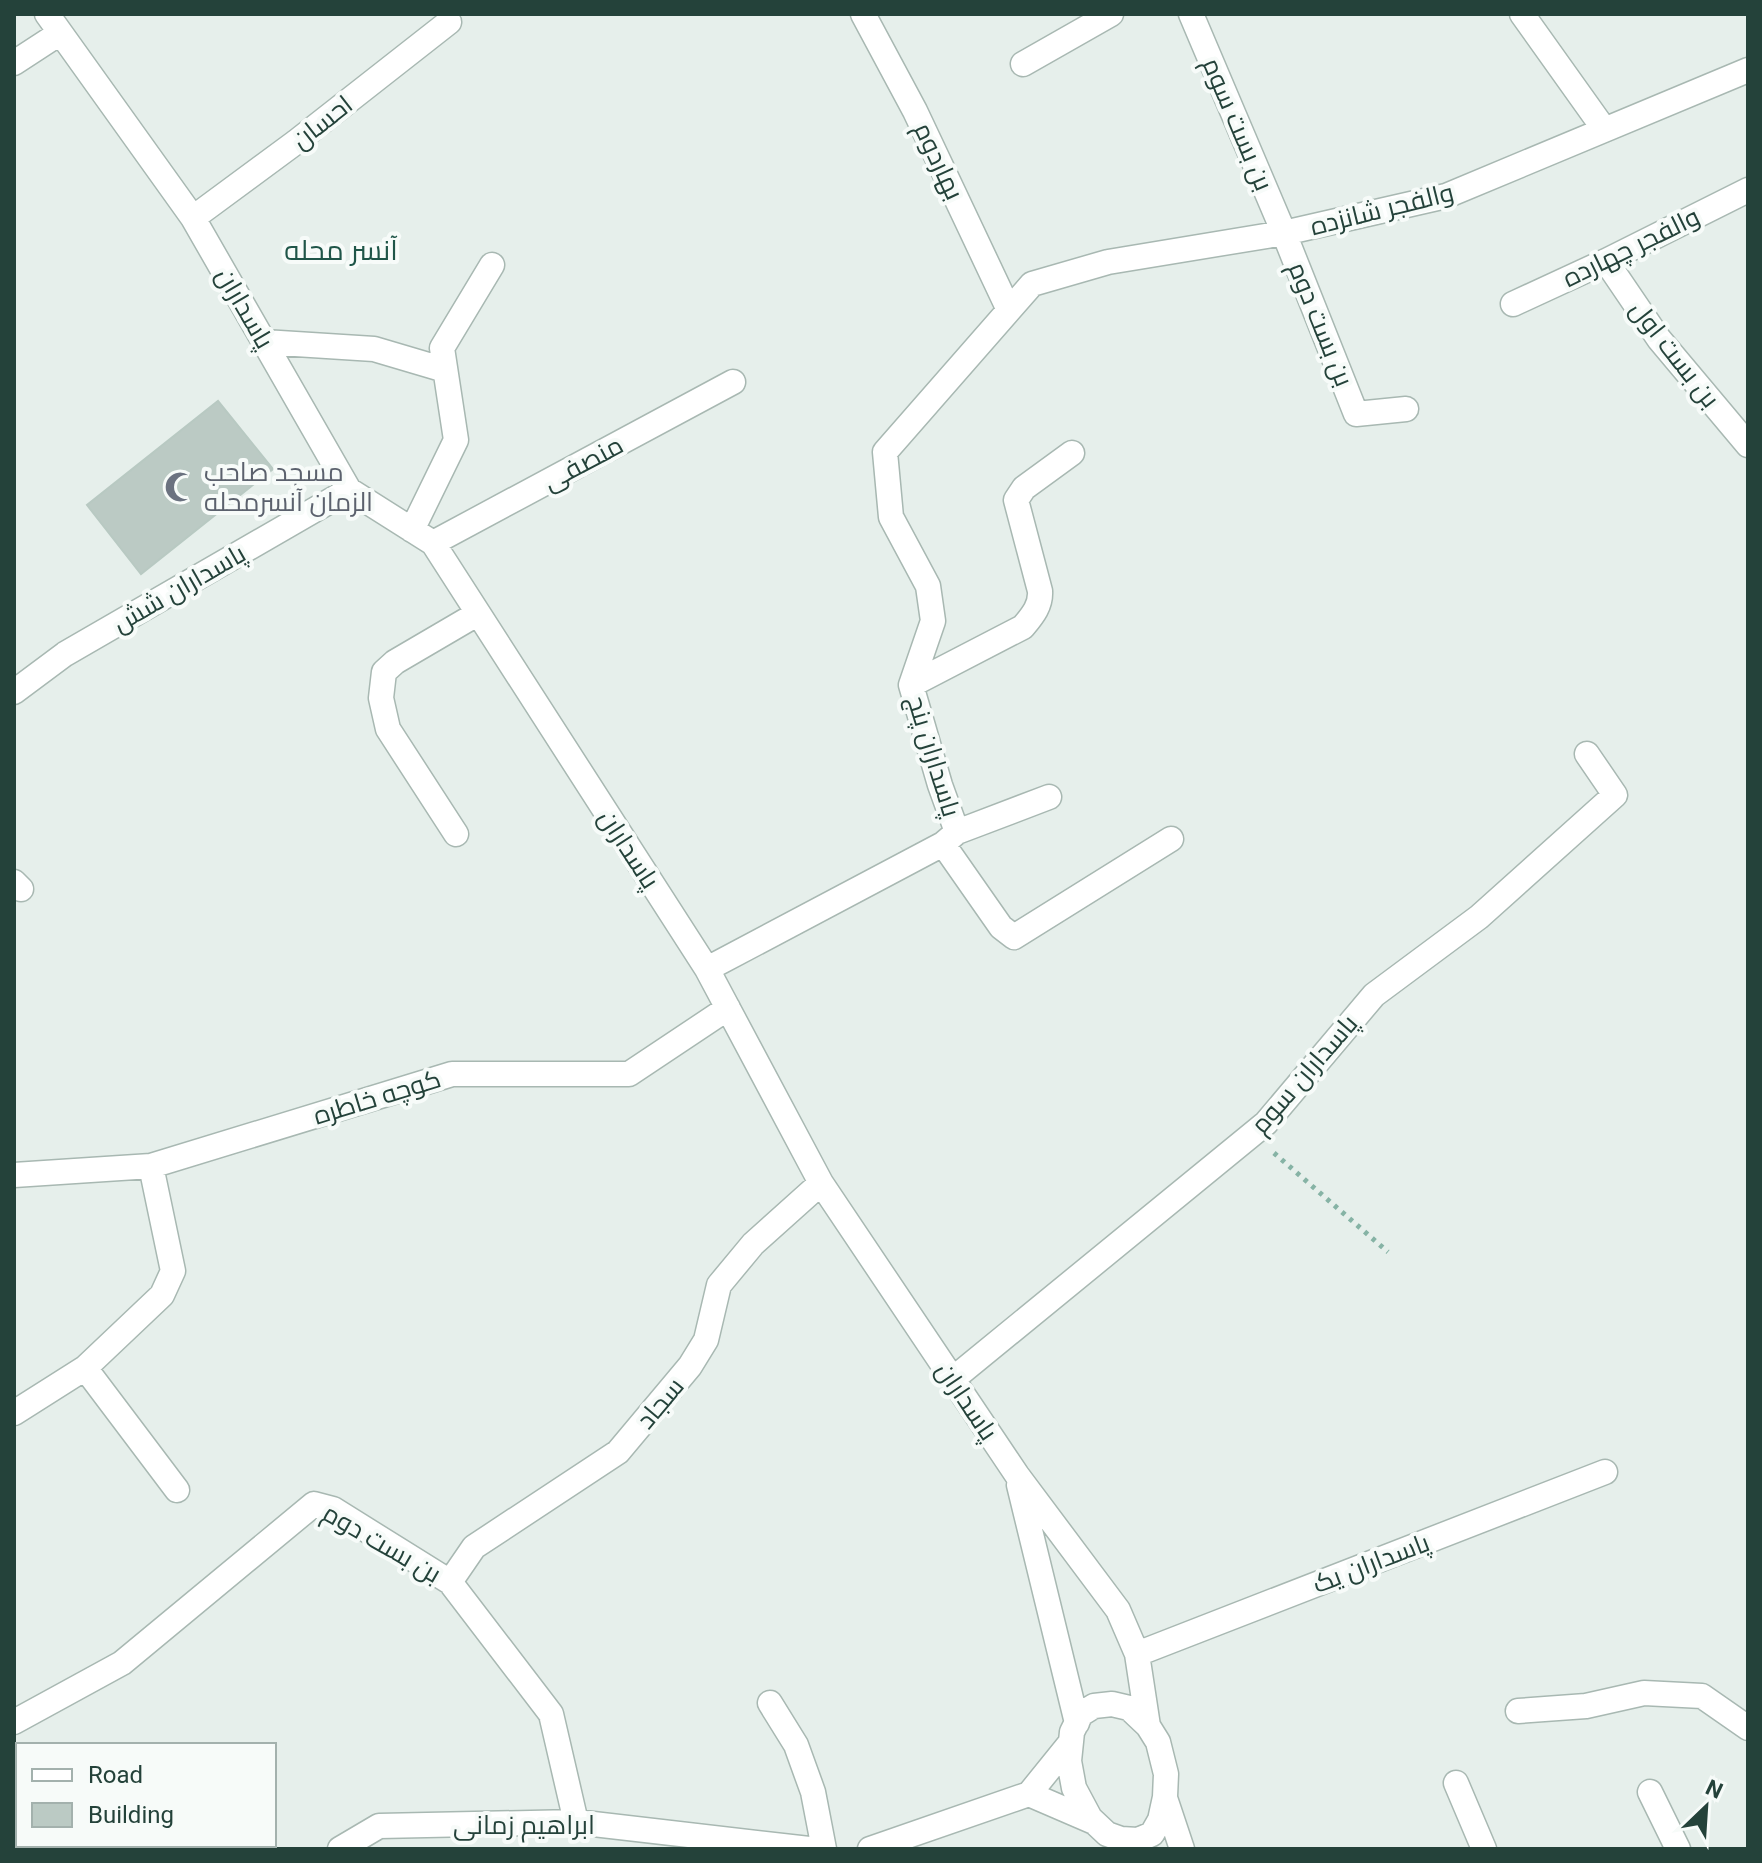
<svg xmlns="http://www.w3.org/2000/svg" width="1762" height="1863" font-family="Roboto,Cairo,sans-serif">
	<style>
		.building { fill: #bbcac4; stroke: #b8c9c2; stroke-width: 2 }
		.lines { fill: none; stroke-linecap: round; stroke-linejoin: round }
		.minor-casing { stroke: #a8b8b2; stroke-width: 27 }
		.path { stroke: #86b3a5; stroke-width: 5; stroke-dasharray: 4 6; stroke-linecap: butt }
		.minor { stroke: #fff; stroke-width: 24 }
		.labels { text-anchor: middle; dominant-baseline: central; stroke-width: 8; stroke-linejoin: round; paint-order: stroke }
		.street-label { font-size: 26px; fill: #24423a; stroke: #f7fbf9 }
		.worship-label { font-size: 26px; fill: #5b616d; stroke: #f7fbf9; text-anchor: start }
		.neighbourhood-label { font-size: 28px; fill: #1f5548; stroke: #f7fbf9 }
	</style>
	<rect width="100%" height="100%" fill="#e6efeb"/>
	<path class="building" d="M218,401L273,469L141,574L87,505Z"/>
	<g class="lines">
		<g class="minor-casing">
			<path id="minor" d="M47,14L193,218L349,490L433,543L707,969L821,1183L1017,1475L1118,1610L1137,1654L1148,1726L1158,1742L1166,1774L1165,1797L1160,1820L1152,1834L1138,1840L1121,1839L1107,1834L1090,1818L1074,1788L1069,1761L1072,1732L1081,1714L1094,1706L1112,1704L1129,1708L1148,1726
				M863,14L915,111L1009,310
				M1191,14L1284,233L1356,414L1406,409
				M1522,14L1604,129
				M14,63L60,33
				M1023,64L1111,14
				M193,218L296,142L449,22
				M1606,261L1659,339L1748,445
				M1513,304L1606,261L1748,190
				M264,342L374,349L445,370
				M412,530L456,440L442,348L492,265
				M433,543L733,382
				M911,685L1023,627C1032,616 1041,606 1040,591L1016,500L1024,488L1072,453
				M14,692L65,654L349,490
				M957,832L1049,797
				M456,834L388,729L381,698L384,672L395,662L477,614
				M943,844L1001,927L1014,937L1171,839
				M14,882L21,889
				M707,969L943,844L957,832L940,785L911,685L933,621L928,586L891,517L885,452L1032,284L1108,262L1284,233L1446,196L1748,70
				M14,1175L151,1166L452,1074H629L728,1008
				M85,1368L177,1490
				M953,1379L1266,1123L1374,995L1479,917L1615,795L1587,754
				M14,1413L85,1368L162,1295L173,1271L151,1166
				M1019,1485L1077,1723
				M450,1582L474,1547L618,1452L690,1366L706,1340L719,1285L753,1244L821,1183
				M1137,1654L1605,1472
				M770,1703L796,1745L813,1792L824,1849
				M1518,1711L1586,1706L1644,1693L1702,1696L1748,1728
				M14,1722L122,1663L314,1504L333,1509L450,1582L551,1714L576,1822
				M1456,1783L1484,1849
				M1650,1792L1678,1849
				M1029,1794L1094,1822
				M1165,1798L1182,1849
				M340,1849L379,1826L576,1822L809,1849
				M870,1849L1029,1794L1071,1742"/>
		</g>
		<path class="path" d="M1274,1153L1388,1252"/>
		<use href="#minor" class="minor"/>
	</g>
	<defs>
		<g id="mosque-bare" transform="scale(2.4)"><path d="M3.5-4.9A6 6 0 1 0 3.5 4.9A5 5 0 1 1 3.5-4.9Z" fill="#6b7280" stroke="#f7fbf9" stroke-width="2.5" paint-order="stroke"/></g>
	</defs>
	<g fill-rule="evenodd">
		<use href="#mosque-bare" x="180" y="487"/>
	</g>
	<g class="labels">
		<g class="street-label">
			<text transform="translate(322 122) rotate(-38)">احسان</text>
			<text transform="translate(1238 124) rotate(67)">بن بست سوم</text>
			<text transform="translate(939 161) rotate(65)">بهاردوم</text>
			<text transform="translate(1382 209) rotate(-14)">والفجر شانزده</text>
			<text transform="translate(1631 247) rotate(-26)">والفجر چهارده</text>
			<text transform="translate(245 308) rotate(60)">پاسداران</text>
			<text transform="translate(1321 324) rotate(68)">بن بست دوم</text>
			<text transform="translate(1675 354) rotate(52)">بن بست اول</text>
			<text transform="translate(583 463) rotate(-28)">منصفی</text>
			<text transform="translate(179 588) rotate(-30)">پاسداران شش</text>
			<text transform="translate(934 756) rotate(73)">پاسداران پنج</text>
			<text transform="translate(629 849) rotate(57)">پاسداران</text>
			<text transform="translate(1304 1074) rotate(-49)">پاسداران سوم</text>
			<text transform="translate(377 1097) rotate(-17)">كوچه خاطره</text>
			<text transform="translate(967 1401) rotate(56)">پاسداران</text>
			<text transform="translate(660 1403) rotate(-50)">سجاد</text>
			<text transform="translate(382 1543) rotate(30)">بن بست دوم</text>
			<text transform="translate(1371 1563) rotate(-21)">پاسداران یک</text>
			<text x="524" y="1825">ابراهیم زمانی</text>
		</g>
		<g class="worship-label">
			<text x="204" y="472">مسجد صاحب<tspan x="204" dy="30">الزمان آنسرمحله</tspan></text>
		</g>
		<g class="neighbourhood-label">
			<text x="341" y="250">آنسر محله</text>
		</g>
	</g>
	<rect width="1762" height="1863" fill="none" stroke="#24423a" stroke-width="32"/>
	<rect x="16" y="1743" width="260" height="104" fill="#f7fbf9" stroke="#a3b1ad" stroke-width="2"/>
	<rect x="32" y="1769" width="40" height="12" fill="#ffffff" stroke="#a3b1ad" stroke-width="2"/>
	<text x="88" y="1783" font-size="24" fill="#24423a">Road</text>
	<rect x="32" y="1803" width="40" height="24" fill="#bbcac4" stroke="#a3b1ad" stroke-width="2"/>
	<text x="88" y="1823" font-size="24" fill="#24423a">Building</text>
	<g transform="translate(1706 1807) rotate(25)" stroke="#f7fbf9" stroke-width="6" paint-order="stroke">
	<path d="M0-6L14 30L0 20L-14 30Z" fill="#24423a"/>
	<text y="-12" font-size="22" font-weight="bold" text-anchor="middle" fill="#24423a">N</text>
	</g>
</svg>
